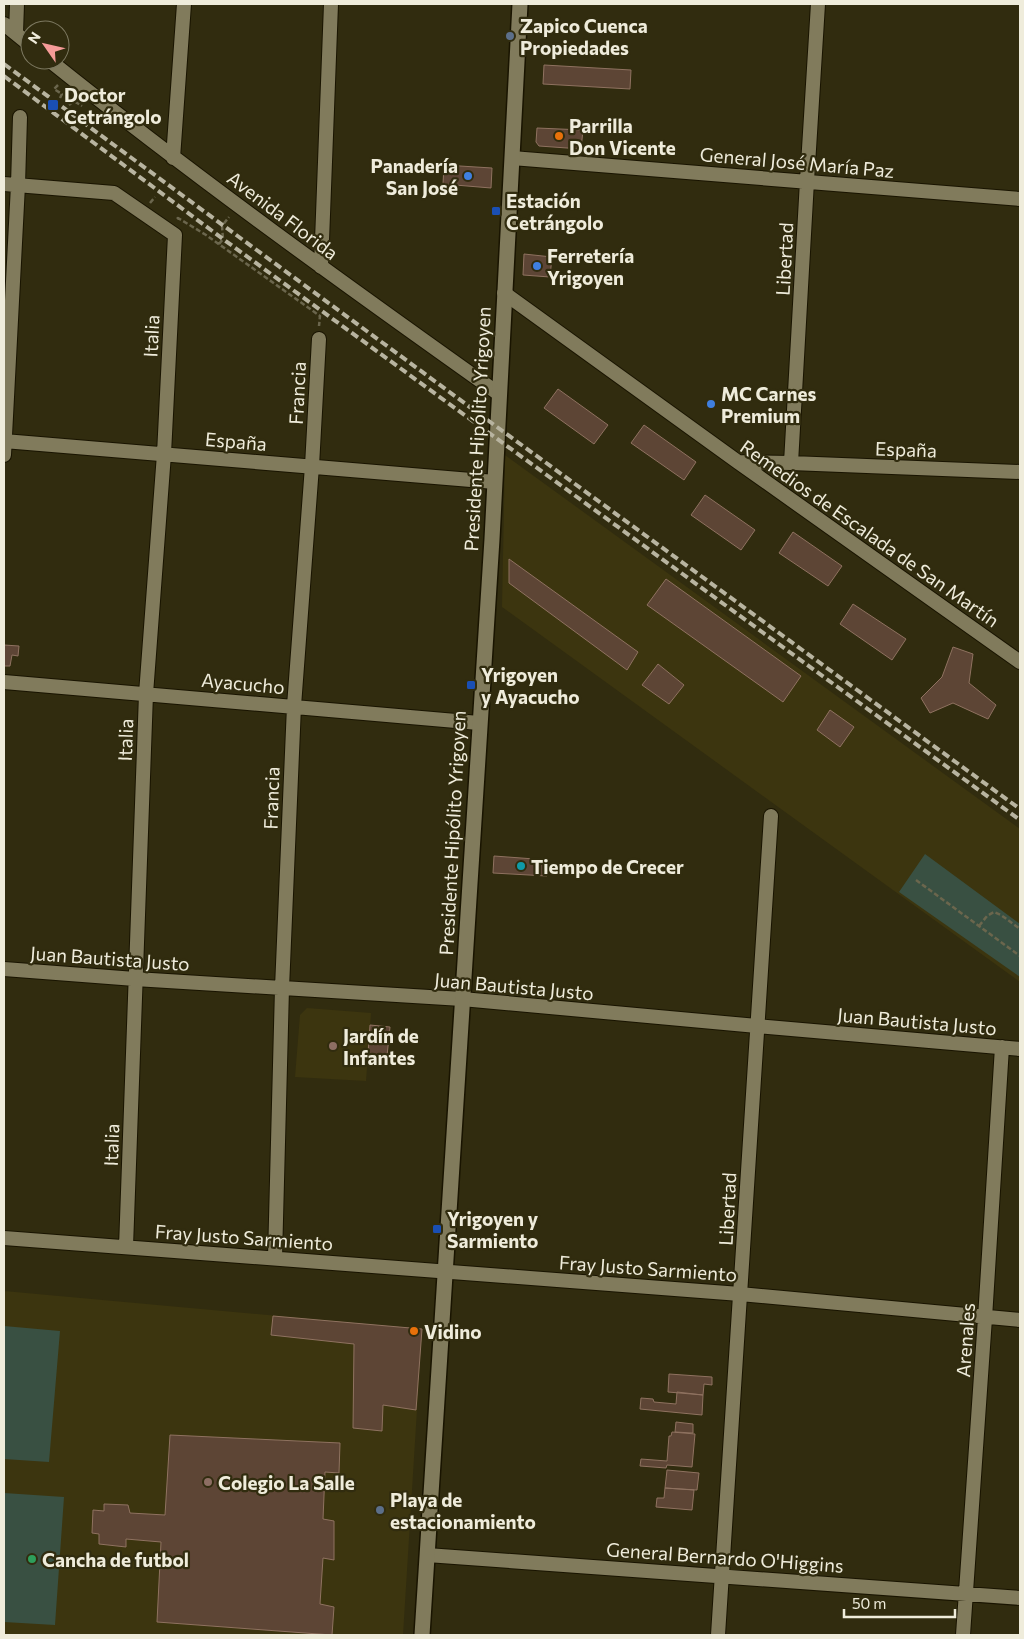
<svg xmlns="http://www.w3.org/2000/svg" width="1024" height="1639" font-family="Commissioner,sans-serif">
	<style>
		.built { fill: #3c350f }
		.green { fill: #395042 }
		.building { fill: #5d4535; stroke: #8f7260 }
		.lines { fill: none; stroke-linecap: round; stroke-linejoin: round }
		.street-casing { stroke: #191400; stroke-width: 16 }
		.secondary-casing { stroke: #191400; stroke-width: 18 }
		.path { stroke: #6b664d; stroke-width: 2.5; stroke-dasharray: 5 2.5; stroke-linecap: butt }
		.street { stroke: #817b5c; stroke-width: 14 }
		.secondary { stroke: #817b5c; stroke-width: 15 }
		.rail { stroke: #b8b4a0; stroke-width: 4; stroke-dasharray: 8 4; stroke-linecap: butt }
		.service-dot { fill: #5c6f8a; stroke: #312c0f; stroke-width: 2 }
		.transit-dot { fill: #1a4fb4; stroke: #312c0f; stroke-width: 2 }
		.food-dot { fill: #e8710a; stroke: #312c0f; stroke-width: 2 }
		.shop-dot { fill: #3f7fe0; stroke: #312c0f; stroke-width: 2 }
		.culture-dot { fill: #0f9aa8; stroke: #312c0f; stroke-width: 2 }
		.education-dot { fill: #8d6e63; stroke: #312c0f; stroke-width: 2 }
		.leisure-dot { fill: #2e9e5b; stroke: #312c0f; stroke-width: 2 }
		.labels { text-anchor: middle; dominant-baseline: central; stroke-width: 4.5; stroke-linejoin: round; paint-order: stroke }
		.poi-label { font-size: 19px; font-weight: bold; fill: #efecdb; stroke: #312c0f; text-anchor: start }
		.street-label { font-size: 19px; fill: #efecdb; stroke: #312c0f }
	</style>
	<rect width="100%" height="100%" fill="#312c0f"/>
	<path class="built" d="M505,455L1020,829V982L502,607Z
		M307,1008L371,1013L366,1081L295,1077L300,1015Z
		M4,1291L422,1329L403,1635H4Z"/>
	<path class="green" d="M925,854L1020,924V977L899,892Z
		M4,1326L60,1331L49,1462L4,1459Z
		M4,1493L64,1497L55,1625L4,1622Z"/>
	<path class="building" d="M544,65L631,70L630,89L543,84Z
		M537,128L583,130L581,149L539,146L536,142Z
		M444,165L492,168L491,188L443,184Z
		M524,254L552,257L550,277L523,275Z
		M558,389L608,425L594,444L544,408Z
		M644,425L696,462L684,480L631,443Z
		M705,495L755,530L741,550L691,515Z
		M793,532L842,566L828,586L779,553Z
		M509,559L638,652L627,670L509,583Z
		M666,579L801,676L783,702L647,605Z
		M853,604L906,639L892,660L840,624Z
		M4,645L19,646L18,656L12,655L10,666H4Z
		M953,647L973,654L969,683L996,705L988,719L953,703L930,713L921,698L942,677Z
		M658,664L684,685L669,704L642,685Z
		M830,710L854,727L840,747L817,730Z
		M494,856L548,860L547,876L493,873Z
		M370,1025L390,1027L387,1056L368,1054Z
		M273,1316L422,1329L416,1410L383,1405L382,1431L353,1428L354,1344L271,1335Z
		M669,1374L712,1377V1385L704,1384L703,1395L668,1392Z
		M677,1392L703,1395L702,1415L640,1409L641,1398L653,1399L654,1402L676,1404Z
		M676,1422L693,1424V1433L675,1432Z
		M672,1432L695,1434L692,1467L667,1465L666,1468L640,1466L641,1459L667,1461L669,1436H671Z
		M170,1435L340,1443L339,1473L325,1472L323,1519L334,1521V1560L323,1558L320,1604L334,1607L332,1635L157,1622L161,1542L126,1539V1547L99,1544V1534L92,1533L93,1510L104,1511V1504L128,1505L130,1513L165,1515Z
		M667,1470L699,1473L697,1490L665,1488Z
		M665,1488L694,1490L692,1510L656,1507L657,1498H664Z"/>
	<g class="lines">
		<g class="street-casing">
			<path id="street" d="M4,24L30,45
				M16,33L17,4
				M49,60C195,177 347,286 499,394
				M173,158L184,4
				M512,158L1020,199
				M4,184L114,193L175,235L164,454L146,694L126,1247
				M321,267L331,4
				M504,293L738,462L1020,662
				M4,441L495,482
				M4,455L18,185L20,117
				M738,462L791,463L807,181L818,4
				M791,463L1020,472
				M4,682L479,723
				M4,969L135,979L462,999L757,1026L1020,1049
				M4,1238L740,1294L1020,1320
				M275,1258L282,988L294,706L312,466L319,339
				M427,1555L1020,1598
				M718,1635L771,816
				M963,1635L985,1318L1002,1047"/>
		</g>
		<g class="secondary-casing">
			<path id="secondary" d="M422,1635L492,539L520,4"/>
		</g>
		<path class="path" d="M58,85L54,89L62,94L60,98
			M69,105L74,101L82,106
			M150,203L155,197
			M177,219L178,218L206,235L320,316L319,326
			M219,244L223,239L222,226L229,217
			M916,880L1020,956
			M979,926L987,916L994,912L1001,915L1020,929"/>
		<use href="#street" class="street"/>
		<use href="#secondary" class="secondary"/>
		<path class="rail" d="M4,64L497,427L1020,809
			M4,76L223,239L1020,820"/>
	</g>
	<g class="service-dot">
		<circle cx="510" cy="36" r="5"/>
		<circle cx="380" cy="1510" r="5"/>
	</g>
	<g class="transit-dot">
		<rect x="47" y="99" width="12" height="12" rx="2.5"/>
		<rect x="491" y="206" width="10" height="10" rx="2.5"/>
		<rect x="466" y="680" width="10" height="10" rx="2.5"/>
		<rect x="432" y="1224" width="10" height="10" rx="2.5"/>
	</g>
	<g class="food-dot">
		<circle cx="559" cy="136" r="5"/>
		<circle cx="414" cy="1331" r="5"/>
	</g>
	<g class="shop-dot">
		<circle cx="468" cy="176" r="5"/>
		<circle cx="537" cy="266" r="5"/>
		<circle cx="711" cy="404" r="5"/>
	</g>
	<circle class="culture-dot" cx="521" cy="866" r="5"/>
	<g class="education-dot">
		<circle cx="333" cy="1046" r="5"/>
		<circle cx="208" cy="1482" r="5"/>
	</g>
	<circle class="leisure-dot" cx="32" cy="1559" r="5"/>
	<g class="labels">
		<g class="poi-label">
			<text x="520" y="25">Zapico Cuenca<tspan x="520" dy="22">Propiedades</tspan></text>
			<text x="64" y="94">Doctor<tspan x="64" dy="22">Cetrángolo</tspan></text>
			<text x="569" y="125">Parrilla<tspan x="569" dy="22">Don Vicente</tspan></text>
			<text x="458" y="165" text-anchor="end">Panadería<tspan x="458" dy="22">San José</tspan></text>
			<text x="506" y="200">Estación<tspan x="506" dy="22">Cetrángolo</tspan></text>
			<text x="547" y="255">Ferretería<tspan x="547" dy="22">Yrigoyen</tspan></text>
			<text x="721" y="393">MC Carnes<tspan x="721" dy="22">Premium</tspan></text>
			<text x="481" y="674">Yrigoyen<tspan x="481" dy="22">y Ayacucho</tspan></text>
			<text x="531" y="866">Tiempo de Crecer</text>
			<text x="343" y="1035">Jardín de<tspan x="343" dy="22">Infantes</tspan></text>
			<text x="447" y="1218">Yrigoyen y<tspan x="447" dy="22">Sarmiento</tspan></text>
			<text x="424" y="1331">Vidino</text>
			<text x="218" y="1482">Colegio La Salle</text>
			<text x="390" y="1499">Playa de<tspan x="390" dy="22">estacionamiento</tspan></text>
			<text x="42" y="1559">Cancha de futbol</text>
		</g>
		<g class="street-label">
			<text transform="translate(797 162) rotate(5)">General José María Paz</text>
			<text transform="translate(283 215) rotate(37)">Avenida Florida</text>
			<text transform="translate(784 259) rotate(-87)">Libertad</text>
			<text transform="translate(151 336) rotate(-87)">Italia</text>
			<text transform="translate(297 393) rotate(-87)">Francia</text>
			<text transform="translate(477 429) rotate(-87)">Presidente Hipólito Yrigoyen</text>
			<text transform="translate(236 441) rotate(5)">España</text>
			<text transform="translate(906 449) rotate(2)">España</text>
			<text transform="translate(870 533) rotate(35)">Remedios de Escalada de San Martín</text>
			<text transform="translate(243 683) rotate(5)">Ayacucho</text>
			<text transform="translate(125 740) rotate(-88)">Italia</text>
			<text transform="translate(271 798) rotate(-88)">Francia</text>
			<text transform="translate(452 833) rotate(-87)">Presidente Hipólito Yrigoyen</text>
			<text transform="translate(110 958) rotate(4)">Juan Bautista Justo</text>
			<text transform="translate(514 986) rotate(5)">Juan Bautista Justo</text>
			<text transform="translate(917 1021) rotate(5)">Juan Bautista Justo</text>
			<text transform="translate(111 1145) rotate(-88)">Italia</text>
			<text transform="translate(727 1209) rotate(-87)">Libertad</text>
			<text transform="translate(244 1237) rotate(4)">Fray Justo Sarmiento</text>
			<text transform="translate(648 1268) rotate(4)">Fray Justo Sarmiento</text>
			<text transform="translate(965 1340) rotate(-86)">Arenales</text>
			<text transform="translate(725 1557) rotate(4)">General Bernardo O'Higgins</text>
		</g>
	</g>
	<rect width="1024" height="1639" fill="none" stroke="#efecdb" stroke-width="10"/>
	<g transform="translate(45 45) rotate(304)"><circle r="24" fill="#312c0f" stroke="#7d7961"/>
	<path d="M0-4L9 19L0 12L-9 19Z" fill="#f59b98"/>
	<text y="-8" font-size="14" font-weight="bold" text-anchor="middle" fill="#efecdb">N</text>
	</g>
	<path d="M844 1609v8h111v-8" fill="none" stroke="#efecdb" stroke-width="2.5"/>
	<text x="852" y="1609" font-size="15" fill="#efecdb" stroke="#312c0f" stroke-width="4" paint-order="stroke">50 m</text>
</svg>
